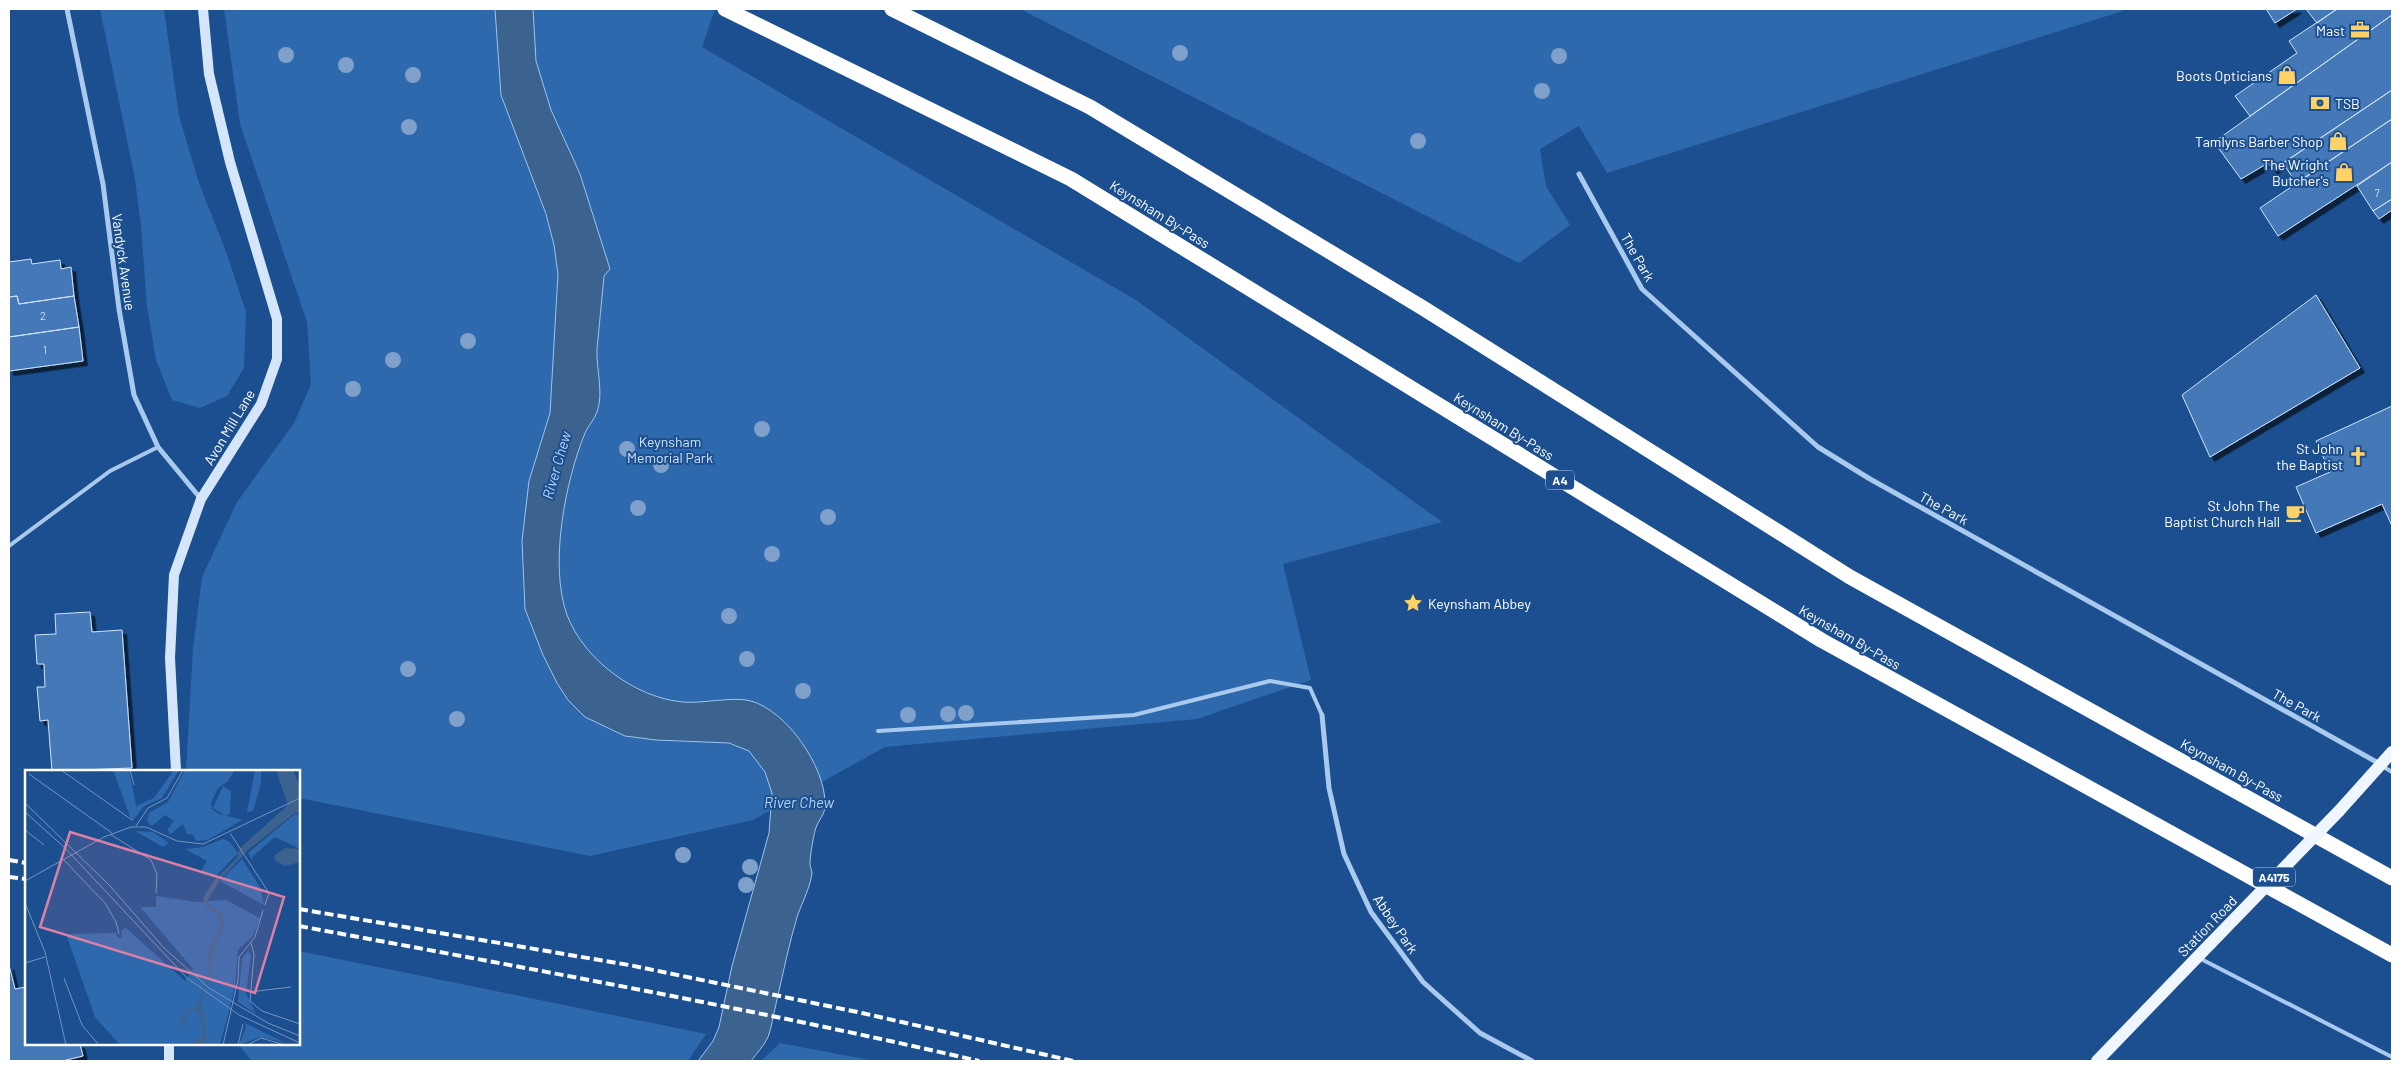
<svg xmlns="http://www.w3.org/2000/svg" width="2401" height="1070" font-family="Barlow,sans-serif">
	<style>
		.green { fill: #2e69ad }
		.water { fill: #3c6290; stroke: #9cc4f0 }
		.building { fill: #4478b7; stroke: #cfe3fa; filter: url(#shadow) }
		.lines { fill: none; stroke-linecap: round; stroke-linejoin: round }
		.lane { stroke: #a9c9ee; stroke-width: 4 }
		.street { stroke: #a9c9ee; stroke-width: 5 }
		.secondary { stroke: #d6e6fa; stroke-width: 10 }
		.primary { stroke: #f0f6ff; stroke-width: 12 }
		.highway { stroke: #fff; stroke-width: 15 }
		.rail { stroke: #fff; stroke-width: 4; stroke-dasharray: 9 4; stroke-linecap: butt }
		.primary-bridge { stroke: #f0f6ff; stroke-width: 12 }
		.tree { fill: #7ea0ca }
		.labels { text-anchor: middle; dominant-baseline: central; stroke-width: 4; stroke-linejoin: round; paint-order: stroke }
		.number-label { font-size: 11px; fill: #d0dded }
		.shield { fill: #1b4f8f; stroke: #bbcadd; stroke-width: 1 }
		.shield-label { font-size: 12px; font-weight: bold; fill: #fff }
		.poi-label { font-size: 14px; fill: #fff; stroke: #1b4f8f; text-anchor: end }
		.street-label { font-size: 14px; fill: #fff; stroke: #1b4f8f }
		.park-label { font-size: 14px; fill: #cfe3fa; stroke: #1b4f8f }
		.water-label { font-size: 15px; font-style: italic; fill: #b5d3f5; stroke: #1b4f8f }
		.inset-road { fill: none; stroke: #7695bc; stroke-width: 1 }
		.view { fill: #dd80a5; fill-opacity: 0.15; stroke: #dd80a5; stroke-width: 2.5 }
		.inset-edge { fill: none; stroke: #fff; stroke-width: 2.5 }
	</style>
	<defs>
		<filter id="shadow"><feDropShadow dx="4.5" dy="4.5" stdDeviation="0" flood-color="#0009"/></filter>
	</defs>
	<rect width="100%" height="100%" fill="#1b4f8f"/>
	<path class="green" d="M100,9H164L179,116L199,183L227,254L246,312L244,368L227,396L200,408L172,400L156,360L147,306L141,226L135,179Z
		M224,9H715L702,47L1136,300L1442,522L1283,564L1311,680L1197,719L885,747L753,820L590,856L299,798V771H186L193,648L202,577L237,502L294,423L311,384L307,322L240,124Z
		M1020,9H2121L2123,11L1607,173L1579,126L1540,149L1546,186L1570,225L1519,263Z
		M299,951L706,1034L688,1061H252L238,1044H299Z
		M780,1043L875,1061H761Z"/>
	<path class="water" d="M495,9H533L536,61L551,110L580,174L610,269L604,276C602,300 599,325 597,349C596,369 604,393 597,412C594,420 588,426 585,433C565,482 549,565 567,615C584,660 636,698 683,702C702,704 734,696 751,701C787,711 825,767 825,803C826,812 821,817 817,825C814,831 810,856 810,863C810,866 811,869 812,872C812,882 802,904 798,914C789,943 783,974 776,1004C773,1015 772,1027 768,1037C764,1046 756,1054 751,1061H698L713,1041L719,1027L732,966L769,833L772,793L765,772L749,751L729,743L656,740L625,736L585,717L568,700L557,683L543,655L525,609L522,541L529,481L550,413L558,274L554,245L546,214L501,95Z"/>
	<path class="building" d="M2266,9H2297L2275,23Z
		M2306,9H2337L2317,23Z
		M2337,9H2392V15L2250,116L2235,96L2297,53L2289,41Z
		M2392,15V90L2273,170L2268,163L2241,179L2214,142Z
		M2392,90V119L2296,183L2283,163Z
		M2392,119V162L2278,236L2260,208Z
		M2392,162V199L2373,211L2357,186Z
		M2392,199V210L2379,219L2373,211Z
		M31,259L32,264L60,260L61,269L71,267L74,296L19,304L17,296L9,297V262Z
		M2316,295L2360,368L2210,457L2182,395Z
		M17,296L19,304L74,296L79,327L9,337V297Z
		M79,327L83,361L9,371V337Z
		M2392,406V526L2382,504L2316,533L2296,487L2330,472L2316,441Z
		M90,612L92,632L122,630L132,768L52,771L48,720L40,721L37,687H45L44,664H37L35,635L56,634L55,614Z
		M9,965L15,989L26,987V1044H80L83,1056L62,1061H9Z"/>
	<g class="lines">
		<path class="lane" d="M9,546L110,471L158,447
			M878,731L1134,715L1270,681L1310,688L1322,715
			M2382,766L2392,772
			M2201,959L2392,1057"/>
		<path class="street" d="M67,9L103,184L119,309L134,395L158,447L201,499
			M1579,174L1642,289L1818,447L1870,479L2380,764
			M1322,715L1329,788L1344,854L1371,912L1423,982L1480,1033L1532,1061"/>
		<path class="secondary" d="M176,771L170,658L174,575L201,499L261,404L277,359V319L230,162L209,74L203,9
			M169,1061V1044"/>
		<path class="primary" d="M2339,811L2392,752
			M2097,1061L2210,944"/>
		<path class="highway" d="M725,9L1071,179L1821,640L2392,955
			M892,9L1090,107L1423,308L1850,577L2392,878"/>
		<path class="rail" d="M9,860L26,863
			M9,877L26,879
			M299,909L629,965L862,1013L1073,1061
			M299,926C526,968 754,1009 979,1061"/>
		<path class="primary-bridge" d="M2210,944L2339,811"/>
	</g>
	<g class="tree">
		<circle cx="1180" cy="53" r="8"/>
		<circle cx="286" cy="55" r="8"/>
		<circle cx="1559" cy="56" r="8"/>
		<circle cx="346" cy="65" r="8"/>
		<circle cx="413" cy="75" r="8"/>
		<circle cx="1542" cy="91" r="8"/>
		<circle cx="409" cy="127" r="8"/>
		<circle cx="1418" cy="141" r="8"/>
		<circle cx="468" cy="341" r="8"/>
		<circle cx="393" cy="360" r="8"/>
		<circle cx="353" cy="389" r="8"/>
		<circle cx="762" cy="429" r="8"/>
		<circle cx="627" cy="449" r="8"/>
		<circle cx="661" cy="465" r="8"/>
		<circle cx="638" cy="508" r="8"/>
		<circle cx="828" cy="517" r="8"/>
		<circle cx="772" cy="554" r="8"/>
		<circle cx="729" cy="616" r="8"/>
		<circle cx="747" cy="659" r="8"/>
		<circle cx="408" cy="669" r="8"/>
		<circle cx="803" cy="691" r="8"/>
		<circle cx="966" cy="713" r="8"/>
		<circle cx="948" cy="714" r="8"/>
		<circle cx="908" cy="715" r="8"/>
		<circle cx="457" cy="719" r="8"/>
		<circle cx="683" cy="855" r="8"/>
		<circle cx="750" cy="867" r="8"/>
		<circle cx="746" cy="885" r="8"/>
	</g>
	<defs>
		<g id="office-bare" transform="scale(1.5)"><path d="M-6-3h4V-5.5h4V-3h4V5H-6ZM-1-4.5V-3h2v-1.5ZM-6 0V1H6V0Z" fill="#ffd166" stroke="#1b4f8f" stroke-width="2.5" paint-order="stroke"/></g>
		<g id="shop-bare" transform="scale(1.5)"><path d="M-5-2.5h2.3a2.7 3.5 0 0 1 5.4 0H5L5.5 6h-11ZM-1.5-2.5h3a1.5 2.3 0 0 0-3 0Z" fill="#ffd166" stroke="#1b4f8f" stroke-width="2.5" paint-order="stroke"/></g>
		<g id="bank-bare" transform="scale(1.5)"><path d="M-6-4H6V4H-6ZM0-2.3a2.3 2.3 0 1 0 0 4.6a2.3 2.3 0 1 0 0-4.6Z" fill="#ffd166" stroke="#1b4f8f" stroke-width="2.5" paint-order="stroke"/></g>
		<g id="church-bare" transform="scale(1.5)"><path d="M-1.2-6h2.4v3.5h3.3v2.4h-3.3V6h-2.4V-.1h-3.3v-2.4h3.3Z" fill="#ffd166" stroke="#1b4f8f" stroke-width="2.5" paint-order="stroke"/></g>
		<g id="cafe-bare" transform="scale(1.5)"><path d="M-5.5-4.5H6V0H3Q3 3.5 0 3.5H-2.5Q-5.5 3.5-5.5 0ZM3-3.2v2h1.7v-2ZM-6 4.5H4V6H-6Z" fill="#ffd166" stroke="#1b4f8f" stroke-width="2.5" paint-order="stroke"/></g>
		<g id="sight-bare" transform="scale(1.5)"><path d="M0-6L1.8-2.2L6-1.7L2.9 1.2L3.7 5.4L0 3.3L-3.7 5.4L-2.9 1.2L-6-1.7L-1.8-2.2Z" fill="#ffd166" stroke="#1b4f8f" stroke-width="2.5" paint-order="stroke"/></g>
	</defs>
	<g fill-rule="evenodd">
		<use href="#office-bare" x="2360" y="30"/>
		<use href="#shop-bare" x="2287" y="75"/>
		<use href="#bank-bare" x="2320" y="103"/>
		<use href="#shop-bare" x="2338" y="141"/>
		<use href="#shop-bare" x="2344" y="172"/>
		<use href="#church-bare" x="2358" y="456"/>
		<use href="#cafe-bare" x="2295" y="513"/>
		<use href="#sight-bare" x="1413" y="603"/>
	</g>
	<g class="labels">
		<g class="number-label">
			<text x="2377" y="192">7</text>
			<text x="43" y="315">2</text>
			<text x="45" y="349">1</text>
		</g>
		<g class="shield">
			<rect x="1546" y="470.5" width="28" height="19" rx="4"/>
			<rect x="2253" y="867.5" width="42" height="19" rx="4"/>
		</g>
		<g class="shield-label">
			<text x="1560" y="480">A4</text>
			<text x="2274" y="877">A4175</text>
		</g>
		<g class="poi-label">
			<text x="2345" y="30">Mast</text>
			<text x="2272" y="75">Boots Opticians</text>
			<text x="2335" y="103" text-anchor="start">TSB</text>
			<text x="2323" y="141">Tamlyns Barber Shop</text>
			<text x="2329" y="164">The Wright<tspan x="2329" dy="16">Butcher's</tspan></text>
			<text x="2343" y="448">St John<tspan x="2343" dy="16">the Baptist</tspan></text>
			<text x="2280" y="505">St John The<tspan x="2280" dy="16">Baptist Church Hall</tspan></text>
			<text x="1428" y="603" text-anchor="start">Keynsham Abbey</text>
		</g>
		<g class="street-label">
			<text transform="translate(1160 214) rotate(32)">Keynsham By-Pass</text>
			<text transform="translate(1638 257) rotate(60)">The Park</text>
			<text transform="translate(124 262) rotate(82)">Vandyck Avenue</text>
			<text transform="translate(1504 426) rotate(32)">Keynsham By-Pass</text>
			<text transform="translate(229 427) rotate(-59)">Avon Mill Lane</text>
			<text transform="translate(1944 508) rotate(29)">The Park</text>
			<text transform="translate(1850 637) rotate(30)">Keynsham By-Pass</text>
			<text transform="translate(2297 705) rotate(29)">The Park</text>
			<text transform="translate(2232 770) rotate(29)">Keynsham By-Pass</text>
			<text transform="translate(1396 924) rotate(56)">Abbey Park</text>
			<text transform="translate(2207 926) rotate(-46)">Station Road</text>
		</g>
		<g class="park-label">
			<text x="670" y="441">Keynsham<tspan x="670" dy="16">Memorial Park</tspan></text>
		</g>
		<g class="water-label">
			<text transform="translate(556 465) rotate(-74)">River Chew</text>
			<text x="799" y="802">River Chew</text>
		</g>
	</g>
	<g transform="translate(25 770)">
		<rect width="275" height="275" fill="#1b4f8f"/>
		<path d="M88,0H104L111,36L129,28L149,0H154L137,28L119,36L107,52ZM160,0H210L202,12L193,18L186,33L187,39L194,44L217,50L183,70L171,71L168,65L162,64L158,54L146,64L142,60L149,51L140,45L127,56L122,51L124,43L143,32ZM230,0H236V13L228,41L222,42ZM198,16L206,21L205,43L201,46L188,38ZM271,43L275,47V79L250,67L227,87L228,92L223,83ZM110,61L128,62L144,73L138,77ZM198,69L205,72L213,83L189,108L176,101L182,91L160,79L178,77ZM217,89L235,117L239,135L195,111ZM131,126L171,132L201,130L235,148L228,166L213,180L210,217L195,275H95L70,247L41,164L91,163L93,168L97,167L96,160L101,158L160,211L168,199L115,137H131ZM223,181L226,186L221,223L231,244L213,232L217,188ZM220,253L261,273L235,267L214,275L221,257Z" fill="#2e69ad"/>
		<path d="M251,0H268L275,16V45L271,42L223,80L195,110L183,130L184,135L197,143L200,154L188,183L185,210L176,231L181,254V271L178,275H167L178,263L172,239L163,240L160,256L156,254L161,239L172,237L184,203L183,182L196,155L192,144L180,137L178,128L190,109L211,89L215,78L263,35ZM260,78L275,79V92L260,96L251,91L249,86Z" fill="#3c6290"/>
		<path class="inset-road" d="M36,0L107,50M105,0L109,15M4,4L87,63M0,33L85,116L139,178L184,218L243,253L275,266M0,42L40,78L162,208L214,245L275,273M111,56L123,38L142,28L158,0M0,60L19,75M205,63L244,123L240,135M85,64L126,90L132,104L131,123M38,89L80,133L91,152L94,164M0,111L79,67L106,57H121L152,71L178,74L275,28M0,133L20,182L41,275M226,173L229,184L225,231L237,241L275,254M0,193L20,187M39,208L57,255L74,275M224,222L266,217M198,275L213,210L214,187L230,167L238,140M213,275L218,254M222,275L236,268L260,275"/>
		<path class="view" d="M45,62L259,127L230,223L15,157Z"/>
		<rect width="275" height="275" class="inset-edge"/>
	</g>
	<rect width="2401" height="1070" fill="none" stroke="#ffffff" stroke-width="20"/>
</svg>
